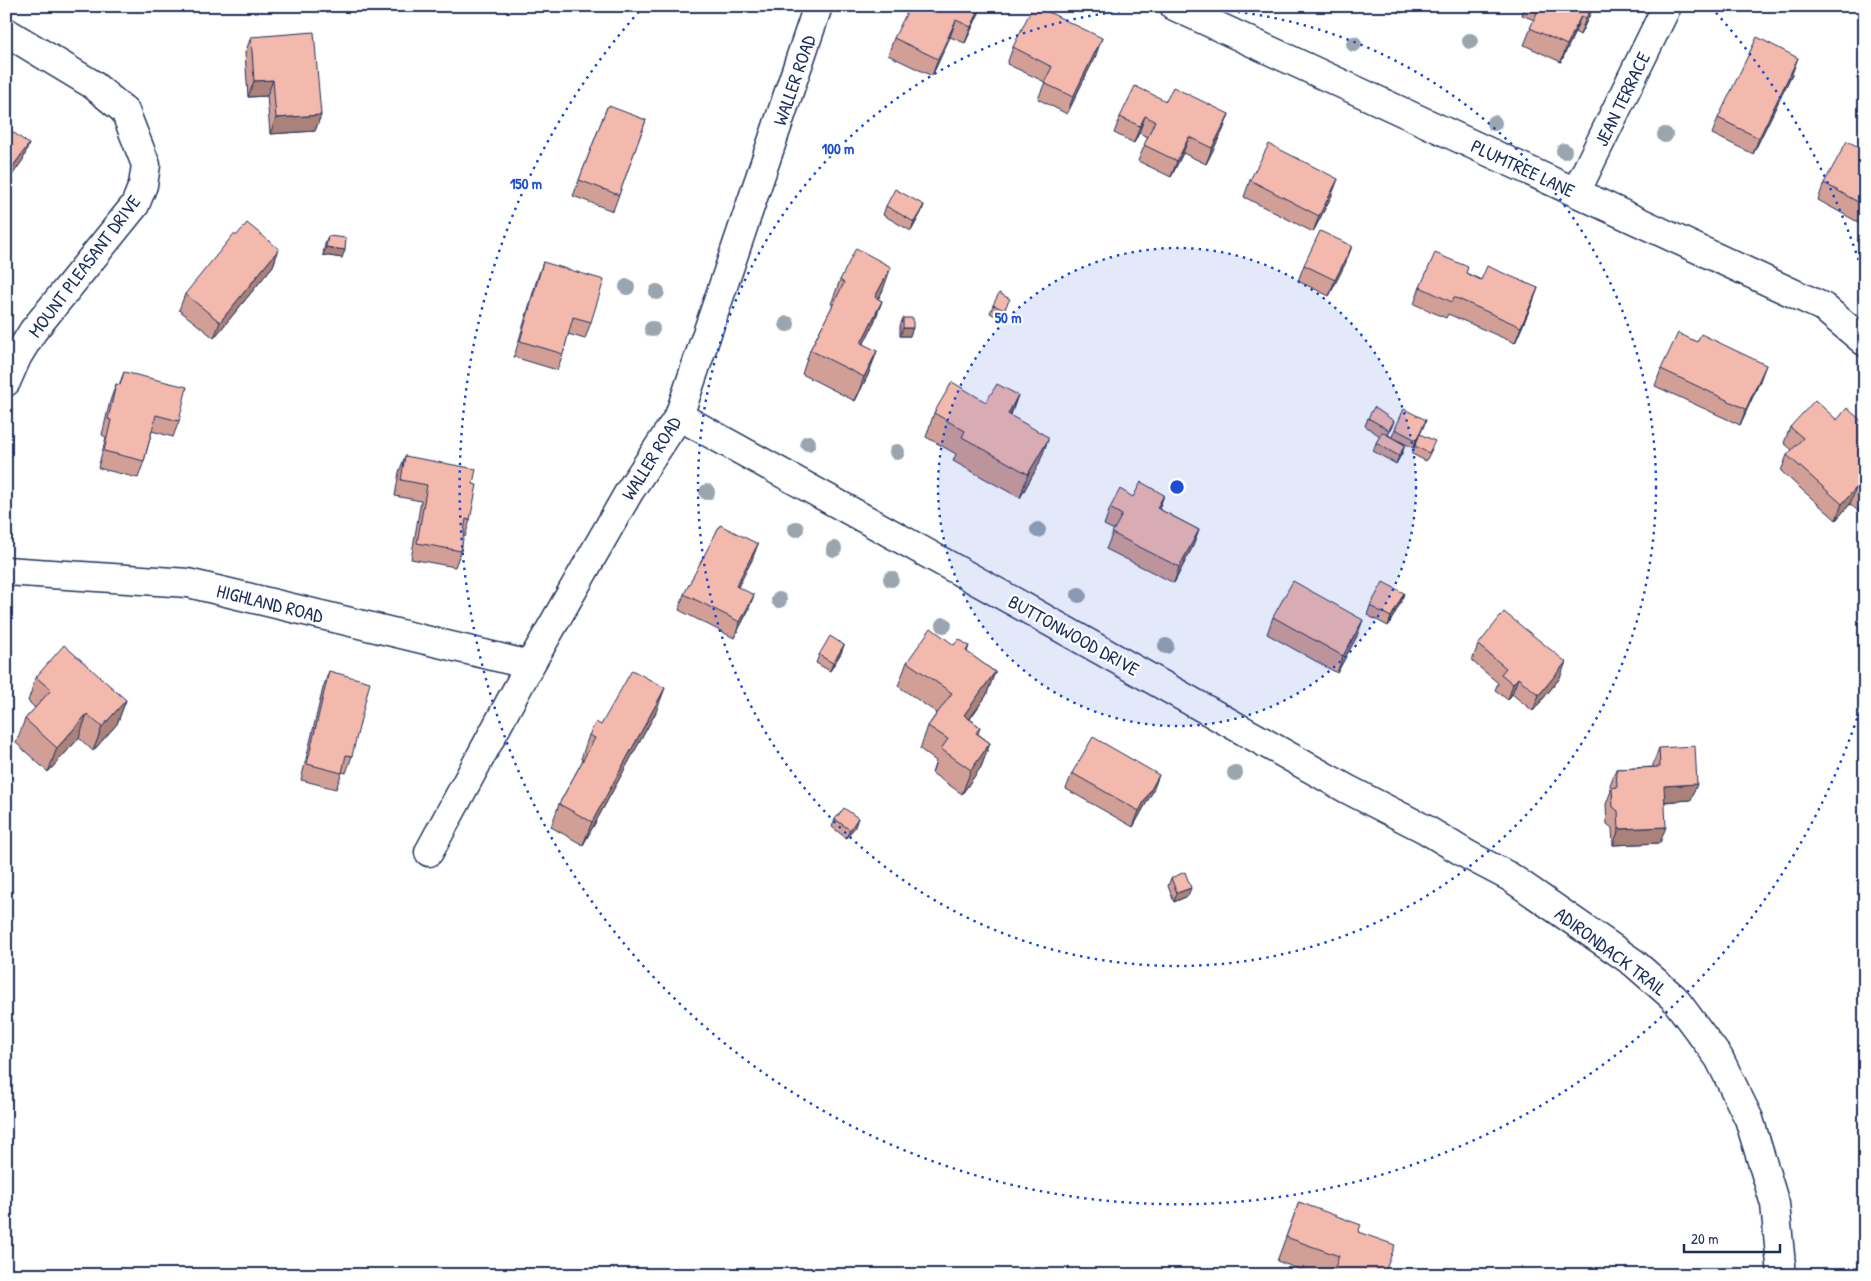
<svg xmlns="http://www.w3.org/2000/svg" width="1871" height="1281" font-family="'Patrick Hand',sans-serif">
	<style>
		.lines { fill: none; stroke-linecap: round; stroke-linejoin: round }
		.minor-casing { stroke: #1b2f5e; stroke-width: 31 }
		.minor { stroke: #fff; stroke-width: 28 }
		.tree { fill: #9aa5af }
		.wall { fill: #d19f95; stroke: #1b2f5e }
		.shaded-wall { fill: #aa8279; stroke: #1b2f5e }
		.building { fill: #f3b9ad; stroke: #1b2f5e }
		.ring { fill: none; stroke: #1d4ed8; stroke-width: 2.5; stroke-dasharray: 2.5 5 }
		.labels { text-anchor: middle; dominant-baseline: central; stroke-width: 4.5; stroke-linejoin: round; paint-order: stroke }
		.street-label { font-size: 19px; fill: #1b2f5e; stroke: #fff }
		.centre { fill: #1d4ed8; stroke: #fff; stroke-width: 2.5 }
		.ring-label { font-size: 15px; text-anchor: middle; font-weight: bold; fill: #1d4ed8; stroke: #fff; stroke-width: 4.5; stroke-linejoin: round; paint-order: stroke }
	</style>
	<rect width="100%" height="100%" fill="#fff"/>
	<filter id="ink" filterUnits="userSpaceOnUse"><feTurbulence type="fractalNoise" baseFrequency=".02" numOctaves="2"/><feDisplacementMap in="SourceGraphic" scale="10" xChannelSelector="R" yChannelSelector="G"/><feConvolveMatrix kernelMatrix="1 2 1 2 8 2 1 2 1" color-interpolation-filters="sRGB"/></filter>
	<g filter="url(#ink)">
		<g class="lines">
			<g class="minor-casing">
				<path id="minor" d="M1174,6L1823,307L1865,342
					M6,32L92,84L125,111L146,165L143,185L135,205L33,331L17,357L6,382
					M1576,192L1667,6
					M679,416L1022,606L1347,789L1425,829L1468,855L1510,877L1634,963L1674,998L1719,1058L1749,1119L1775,1204L1782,1275
					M6,571L188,583L530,665
					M429,852L530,665L629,492L679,416L818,6"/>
			</g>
			<use href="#minor" class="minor"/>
		</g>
		<g class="tree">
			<circle cx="1470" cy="41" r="8"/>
			<circle cx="1354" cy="44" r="8"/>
			<circle cx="1494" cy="123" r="8"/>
			<circle cx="1665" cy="135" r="8"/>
			<circle cx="1564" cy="151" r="8"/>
			<circle cx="627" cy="287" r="8"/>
			<circle cx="657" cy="292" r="8"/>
			<circle cx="787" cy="324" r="8"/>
			<circle cx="652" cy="329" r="8"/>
			<circle cx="808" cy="443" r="8"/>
			<circle cx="897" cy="452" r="8"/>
			<circle cx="707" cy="492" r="8"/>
			<circle cx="796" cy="529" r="8"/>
			<circle cx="1038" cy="530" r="8"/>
			<circle cx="834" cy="549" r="8"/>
			<circle cx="891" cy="579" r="8"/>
			<circle cx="1079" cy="595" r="8"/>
			<circle cx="779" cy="600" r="8"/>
			<circle cx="944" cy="625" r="8"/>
			<circle cx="1166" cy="646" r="8"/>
			<circle cx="1235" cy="773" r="8"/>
		</g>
		<path class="wall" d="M1386,6H1405L1402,13Z
			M1525,6H1594L1580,35L1575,32L1561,62L1524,45L1534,20L1522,15Z
			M979,13L965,43L950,37L932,76L888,55L894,38Z
			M251,37L321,115L315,131L270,134L267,96L248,97L245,53Z
			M1013,47L1096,55L1067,114L1038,99L1045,82L1007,64Z
			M1792,74L1753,154L1712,134L1718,118Z
			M1166,101L1229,114L1223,130L1206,164L1183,153L1171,177L1138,161L1148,137L1139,133L1134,143L1114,133L1120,117Z
			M607,107L646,120L613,211L573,196Z
			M1865,150V226L1818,200L1824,183Z
			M1250,180L1332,195L1313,232L1244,197Z
			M924,205L921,213L911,231L883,215L886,206Z
			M328,236L342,258L323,255L325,244Z
			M279,249L273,266L214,338L179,310L185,294Z
			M543,262L591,322L585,339L568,334L563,354L557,370L514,357L537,279Z
			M1346,262L1329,296L1298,281L1304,265Z
			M1466,273L1481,280L1538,288L1532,304L1515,343L1448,314L1446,318L1414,304L1420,287Z
			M840,280L883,290L878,299L882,301L873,325L863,345L877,351L868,375L855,401L802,374L810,350L833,305L831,304Z
			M993,305L1006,307L1001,319L990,313Z
			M903,318L910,336H900V326Z
			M1661,369L1760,381L1740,425L1655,386Z
			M124,372L179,421L173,437L152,431L144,461L138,478L98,468L106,437L102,435L110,401L116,384L119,385Z
			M1018,395L1011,415L1039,464L1020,498L953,461L956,454L926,437L934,413Z
			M1368,418L1391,429L1388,435L1392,437L1395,429L1423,428L1413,448L1394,438L1405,445L1402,453L1396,464L1373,451L1376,443L1380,436L1365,426Z
			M1837,420L1865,424V504L1858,511L1850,504L1836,520L1781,471L1787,455L1792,450L1784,443L1790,427Z
			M1415,446L1432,449L1426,461L1412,454Z
			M405,456L473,484L470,520L465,537L463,536L461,551L455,567L411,559L421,501L395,496L399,472Z
			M1164,495L1159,509L1199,530L1193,546L1174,583L1106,549L1114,530L1104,525L1110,508L1133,497Z
			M752,560L738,587L748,611L734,638L679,610L684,594Z
			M1404,593L1401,602L1388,626L1367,615L1370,606Z
			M1273,617L1357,636L1337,673L1267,634Z
			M844,645L841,653L830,671L816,663L819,655Z
			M954,645L969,646L967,652L995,672L986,696L970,719L980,727L978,734L990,743L981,767L962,794L932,773L936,761L920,749L928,726L937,713L898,686L907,662Z
			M1478,645L1560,678L1533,711L1512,694L1508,700L1495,690L1498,683L1472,661Z
			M329,671L352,756L346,773L342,772L336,789L301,780L323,688Z
			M36,677L126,700L117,724L93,751L79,738L48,772L16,743L25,719L35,708L28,701Z
			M656,712L583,845L551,827L559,804L583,760L581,759L589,735L601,725Z
			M1659,748L1691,800L1665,802L1660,843L1613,845L1612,828L1607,824L1606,804L1611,791L1610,785L1616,769L1653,767V764Z
			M1072,773L1153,791L1133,827L1066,789Z
			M835,819L855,827L846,838L832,827Z
			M1171,878L1188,896L1174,902L1168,886Z
			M1299,1202L1359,1232L1384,1275H1315L1277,1261Z"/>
		<path class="shaded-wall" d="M981,6H982L979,13L965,43L971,27Z
			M1592,6H1594L1580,35L1586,18Z
			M1581,16L1575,32L1561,62L1567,45Z
			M956,20L950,37L932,76L938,59Z
			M1102,38L1096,55L1067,114L1073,97Z
			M1798,58L1792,74L1753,154L1759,138Z
			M273,80L267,96L248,97L254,81Z
			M1229,114L1223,130L1206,164L1212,148Z
			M321,115L315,131L270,134L276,118Z
			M1145,116L1139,133L1134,143L1140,126Z
			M1189,137L1183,153L1171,177L1177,161Z
			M29,144L23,160L6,184V176Z
			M1338,179L1332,195L1313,232L1319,216Z
			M924,205L921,213L911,231L914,222Z
			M1352,246L1346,262L1329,296L1335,280Z
			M326,247L345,250L342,258L323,255Z
			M279,249L273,266L214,338L220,322Z
			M891,267L883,290L867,321L875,297Z
			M1538,288L1532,304L1515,343L1521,327Z
			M882,301L873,325L852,367L861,343Z
			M903,328H913L910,336H900Z
			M877,351L868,375L855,401L864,377Z
			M1766,365L1760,381L1740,425L1746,409Z
			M1018,395L1009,419L1008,414Z
			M1426,420L1423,428L1413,448L1416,440Z
			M1394,421L1391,429L1386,439L1389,430Z
			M1048,440L1039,464L1020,498L1028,474Z
			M1405,445L1402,453L1396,464L1399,456Z
			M1856,488L1850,504L1836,520L1842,504Z
			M1865,494V504L1858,511L1864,495Z
			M1164,495L1158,511L1157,508Z
			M1199,530L1193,546L1174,583L1179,567Z
			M758,544L752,560L730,602L736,586Z
			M1404,593L1401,602L1388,626L1391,617Z
			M754,595L748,611L734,638L740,622Z
			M1363,620L1357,636L1337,673L1343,656Z
			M844,645L841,653L830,671L833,663Z
			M1566,662L1560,678L1533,711L1539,695Z
			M995,672L986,696L955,739L964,715Z
			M1518,678L1512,694L1508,700L1513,684Z
			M665,688L656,712L583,845L592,822Z
			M126,700L117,724L93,751L102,727Z
			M87,714L79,738L48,772L57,748Z
			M990,743L981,767L962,794L971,770Z
			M1159,775L1153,791L1133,827L1139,811Z
			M1697,784L1691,800L1658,802L1664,786Z
			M858,818L855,827L846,838L850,830Z
			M1666,827L1660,843L1613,845L1619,829Z
			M1191,888L1188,896L1174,902L1177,893Z"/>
		<path class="building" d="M910,6H981L971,27L956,20L938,59L894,38Z
			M1033,6H1036L1102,38L1073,97L1044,83L1052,67L1013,47Z
			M1540,6H1592L1586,18L1581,16L1567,45L1530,28Z
			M314,32L321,115L276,118L273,80L254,81L251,37Z
			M1757,37L1798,58L1759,138L1718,118Z
			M1135,86L1166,101L1173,87L1229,114L1212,148L1189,137L1177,161L1144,145L1155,121L1145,116L1140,126L1120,117Z
			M609,106L646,120L619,195L579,180L607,107Z
			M6,127L29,144L6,176Z
			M1847,141L1865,150V206L1824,183Z
			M1269,144L1338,179L1319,216L1250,180Z
			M895,189L924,205L914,222L886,206Z
			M247,223L279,249L220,322L185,294L233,235H237Z
			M1320,231L1352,246L1335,280L1304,265Z
			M328,236L346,238L345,250L326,247Z
			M856,248L891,267L875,297L882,301L861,343L877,351L864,377L810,350L844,283L840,280Z
			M1435,253L1468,267L1466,273L1481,280L1487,266L1538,288L1521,327L1454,297L1452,302L1420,287Z
			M543,262L604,280L591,322L573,317L563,354L520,341Z
			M999,293L1010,299L1004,310L993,305Z
			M903,318H913V328H903Z
			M1678,333L1697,342L1701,334L1766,365L1746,409L1661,369Z
			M124,372L187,387L179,421L156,415L144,461L104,451L111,420L108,419L116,384L120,385Z
			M952,382L986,402L997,384L1018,395L1008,414L1048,437V440L1028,474L962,437L965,431L934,413Z
			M1815,400L1837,420L1847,408L1865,424V494L1864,495L1856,488L1842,504L1787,455L1803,438L1790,427Z
			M1374,407L1394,421L1389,430L1368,418Z
			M1404,409L1426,420L1416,440L1395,429Z
			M1382,432L1405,445L1399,456L1376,443Z
			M1420,434L1435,441L1429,453L1415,446Z
			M405,456L476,469L473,484L477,485L470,520L466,519L461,551L417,543L427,485L401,480Z
			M1141,482L1164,495L1157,508L1199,530L1179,567L1112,533L1122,515L1110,508L1120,489L1133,497Z
			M720,525L758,544L736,586L754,595L740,622L684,594Z
			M1293,581L1363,620L1343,656L1273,617Z
			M1383,582L1404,593L1391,617L1370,606Z
			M1504,612L1566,662L1539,695L1518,678L1513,684L1501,674L1506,668L1478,645Z
			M931,628L954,645L959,639L969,646L966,651L995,672L964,715L980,727L976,733L990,743L971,770L941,749L948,739L928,726L952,693L907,662Z
			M830,636L844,645L833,663L819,655Z
			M64,645L126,700L102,727L87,714L57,748L25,719L51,690L36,677Z
			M632,670L665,688L592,822L559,804L595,738L589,735L596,722L601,725Z
			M329,671L370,682L352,756L346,755L342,773L307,764Z
			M1093,737L1159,775L1139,811L1072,773Z
			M1695,746L1697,784L1664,786L1666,827L1619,829L1618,811L1613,807L1612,788L1617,787L1616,769L1660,767L1659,748Z
			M844,808L858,818L850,830L835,819Z
			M1185,872L1191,888L1177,893L1171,878Z
			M1299,1202L1361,1225L1358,1232L1395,1245L1384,1275H1332L1339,1256L1286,1237Z"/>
	</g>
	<circle cx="1177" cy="487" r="239" fill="#1d4ed8" fill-opacity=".12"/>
	<g class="ring">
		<circle cx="1177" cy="487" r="239"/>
		<circle cx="1177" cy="487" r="479"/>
		<path d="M1864 697A718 718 0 1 1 643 7M1711 7A718 718 0 0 1 1864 277"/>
	</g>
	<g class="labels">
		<g class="street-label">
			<text transform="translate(794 80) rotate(-71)">WALLER ROAD</text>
			<text transform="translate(1622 99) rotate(-64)">JEAN TERRACE</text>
			<text transform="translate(1523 168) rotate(25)">PLUMTREE LANE</text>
			<text transform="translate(84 266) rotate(-53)">MOUNT PLEASANT DRIVE</text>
			<text transform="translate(651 458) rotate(-58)">WALLER ROAD</text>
			<text transform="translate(270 603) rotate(14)">HIGHLAND ROAD</text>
			<text transform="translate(1074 635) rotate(29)">BUTTONWOOD DRIVE</text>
			<text transform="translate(1611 951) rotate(37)">ADIRONDACK TRAIL</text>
		</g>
	</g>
	<circle cx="1177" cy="487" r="8" class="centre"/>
	<g class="ring-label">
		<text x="838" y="154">100 m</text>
		<text x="526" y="189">150 m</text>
		<text x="1008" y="323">50 m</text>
	</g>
	<rect width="1871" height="1281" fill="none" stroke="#fff" stroke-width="25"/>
	<rect x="12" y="12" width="1846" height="1256" fill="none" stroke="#1b2f5e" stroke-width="2" filter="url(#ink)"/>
	<path d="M1684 1244v8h96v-8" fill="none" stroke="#1b2f5e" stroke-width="2.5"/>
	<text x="1691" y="1244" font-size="15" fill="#1b2f5e" stroke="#ffffff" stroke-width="4" paint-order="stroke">20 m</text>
</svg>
